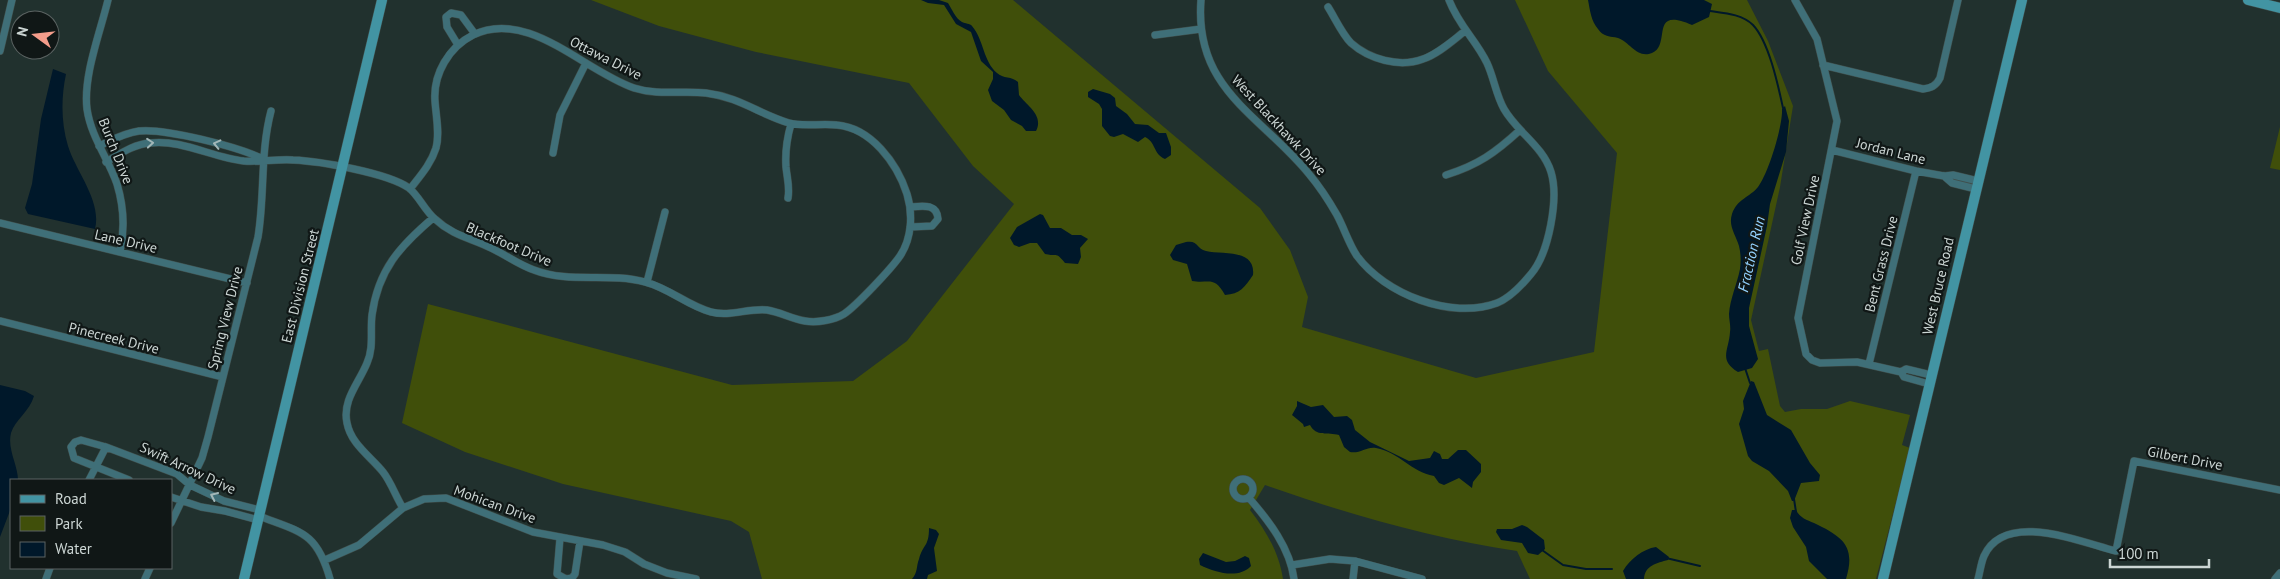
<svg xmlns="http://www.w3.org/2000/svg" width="2280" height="579" font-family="'PT Sans',sans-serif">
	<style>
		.green { fill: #404f0a }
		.water { fill: #00182a }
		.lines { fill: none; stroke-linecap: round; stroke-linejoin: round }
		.stream { stroke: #00182a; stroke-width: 2 }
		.street-casing { stroke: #404f4c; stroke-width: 8 }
		.secondary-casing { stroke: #404f4c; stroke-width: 11 }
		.street { stroke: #3f6f78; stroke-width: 7 }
		.secondary { stroke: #4294a3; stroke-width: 10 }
		.oneway { stroke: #a2b7b8 }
		.labels { text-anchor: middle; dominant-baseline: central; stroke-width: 4.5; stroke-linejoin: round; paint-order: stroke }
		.street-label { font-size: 14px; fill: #ccd6d4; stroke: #101716 }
		.water-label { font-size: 15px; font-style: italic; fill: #93d1fe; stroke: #101716 }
	</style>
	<rect width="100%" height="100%" fill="#21312e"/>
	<path class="green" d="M591,0H1013L1260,208L1290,250L1308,297L1302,327L1476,378L1594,352L1617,153L1548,71L1515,0H1747L1768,41L1793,106L1780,187L1751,320L1759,351L1768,349L1780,406L1785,412L1801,409H1827L1850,401L1910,415L1902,445L1910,448L1876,579H1530L1517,551C1431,538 1347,514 1265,485L1250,510C1266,531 1279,552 1283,579H762L749,532L731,521L563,484L465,452L402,423L428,304L732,385L853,381L907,341L1014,204L973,166L909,83L756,52L659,26Z
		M2280,127V170L2270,168Z"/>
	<path class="water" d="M921,0H939L948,3C952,9 955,18 962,22C965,24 970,23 972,26C984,40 983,61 997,73C1003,79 1012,76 1018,82L1019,95C1027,106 1044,115 1036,131H1026L1022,126L1011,120L1004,110L992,101L988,90L993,79V72L981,61L971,32L956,24L944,5L928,3Z
		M1588,0H1704L1712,4L1709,17L1692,25C1648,6 1672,45 1652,53C1637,59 1630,42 1618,38C1610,36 1603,37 1598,29C1591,21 1590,10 1588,0Z
		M53,69L66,74C61,98 61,123 68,146C76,172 102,201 95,229L28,214L25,208L32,184L41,119Z
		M1093,89L1110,94L1115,98L1116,106L1127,114L1135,124L1148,125L1159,133H1166L1171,147V155L1165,159C1153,154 1156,142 1145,137L1138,142L1123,134L1114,137L1110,136L1102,126V109L1099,104L1088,97V92Z
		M1785,106L1789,121L1786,152L1770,204L1767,226L1749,308V326L1758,359L1752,368L1738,372C1718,360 1729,350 1730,332C1731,326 1729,320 1729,314C1730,299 1737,284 1740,269C1741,262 1741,254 1739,246C1736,235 1728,226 1732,214C1737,199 1750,197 1758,187C1768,174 1783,126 1782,109Z
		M1040,214L1043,215L1050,228H1061L1072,235H1081L1088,239L1080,248L1081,257L1078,264L1065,263C1055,251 1059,257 1045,254L1037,243H1030L1019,247L1014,245L1010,238L1017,227Z
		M1186,242C1199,240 1196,249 1206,251C1221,255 1256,248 1253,275C1245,287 1240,294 1225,295C1214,275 1209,284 1192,281L1187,264L1173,260L1170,255L1176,245Z
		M1751,381L1754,382L1767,415L1791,430L1810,463L1820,475L1819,481L1801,483L1794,501H1792L1788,491L1769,471L1752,461L1748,456L1739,424L1744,409L1743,401Z
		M0,385L25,391L34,396C30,411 15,420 11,433C7,449 18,465 18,480H11V508L0,537Z
		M1297,401L1311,407L1323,405L1334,417L1347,416L1352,420L1355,430L1370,442L1409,461L1430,458L1434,451L1440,454L1442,459H1448L1458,450H1466L1481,464V472L1473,482L1472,488L1459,478L1444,485L1439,483L1434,476C1411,472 1399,452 1376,448C1367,446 1360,454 1350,452L1344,447L1339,435C1328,432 1316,437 1310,425L1304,427L1303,424L1292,415L1297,406Z
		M1792,510H1796C1800,518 1807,520 1814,523C1843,537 1856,546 1846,579H1827L1809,561L1806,547L1793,527L1790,518Z
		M1522,525L1527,527L1544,540L1545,549L1538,555L1528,553L1522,543L1501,540L1496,532L1497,529H1512Z
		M929,528L936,530L939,534L934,548L937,571L928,575L927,579H912C918,572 916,567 919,559C923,544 929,547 929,528Z
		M1656,547L1669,557L1668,560C1657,563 1645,565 1644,579H1626L1623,571C1630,559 1643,549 1656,547Z
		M1203,553L1226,562L1235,561L1245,556L1249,558L1251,566C1239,579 1216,573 1200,565L1199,559Z"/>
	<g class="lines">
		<path class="stream" d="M1710,11C1724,13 1742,14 1753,25C1769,42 1778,85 1783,108
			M1745,368L1750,383
			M1794,499L1796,512
			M1542,550L1563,565L1586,569H1612
			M1666,558L1700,566"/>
		<g class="street-casing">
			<path id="street" d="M108,0C100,33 83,76 87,109C91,137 108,158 117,184C124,207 125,229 120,252
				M1201,0C1194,90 1261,115 1309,174C1320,187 1329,201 1337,215C1344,228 1349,244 1357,256C1385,294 1451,320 1497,303C1510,298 1522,285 1531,274C1549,253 1559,198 1551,172C1543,146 1517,132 1504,109C1496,95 1494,78 1487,63C1476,40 1459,26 1449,0
				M1795,0L1817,39L1837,121L1798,318L1806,354L1812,360L1820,363L1857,362L1901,372L1904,377L1929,384
				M1328,7C1335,18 1342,34 1351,43C1369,59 1399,68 1423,59C1438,54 1452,41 1465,31
				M1155,35L1201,29
				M458,45L447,27L446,17L451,13L461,15L475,34
				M0,51L12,0
				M1823,65L1923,89C1931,88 1936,86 1940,78L1958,0
				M99,146C112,140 124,133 139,131C165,128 239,147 263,159
				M1832,150L1916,171L1944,176L1953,175L1978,181
				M553,153L560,115L586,63
				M106,162C120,154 134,144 150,143C182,139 213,158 244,161C260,162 277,159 293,160C319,161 388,173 409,188C419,196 425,211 435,219C453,236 471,238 491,248C506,255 519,265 534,270C570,284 608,272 645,282C669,288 688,306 711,312C730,317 748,308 767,310C780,312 792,319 805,321C817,323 834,320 844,314C856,306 891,269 900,256C912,238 913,214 907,194C897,163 871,128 837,125C821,123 804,127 789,123C759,114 739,97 706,93C682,90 659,96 634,88C584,71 528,8 473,35C449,47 433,74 435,101C436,117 440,133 436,148C431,164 420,176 410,189
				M1446,175C1478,165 1495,153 1520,130
				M1944,176L1952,183L1976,189
				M788,198C790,187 787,178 786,167C785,152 787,138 791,124
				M0,223L247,283
				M910,227L932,226L938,219C937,203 922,206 910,207
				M647,282L665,212
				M0,321L223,377
				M1869,364L1916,171
				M1901,372L1906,369L1931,375
				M1233 489a10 10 0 1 1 20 0a10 10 0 1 1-20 0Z
				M89,480L106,447
				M129,480L74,458L71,447L75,442L81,440L106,447L177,474L190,485L224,501L260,510
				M171,497L201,507L225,511L258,520
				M1249,498C1269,521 1290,548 1294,579
				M403,508C396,497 391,482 383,472C370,456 351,444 347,423C342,400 359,383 367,363C374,348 370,331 372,315C378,270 400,246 433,218
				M259,516C301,532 317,532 330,579
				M171,523L202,458L208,437L258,237C265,195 260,153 271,111
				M560,538L557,574L566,579L572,578L575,574L580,541
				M325,560L359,545L403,508L424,499L446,498L533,532L603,545L625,552L644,564L667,573L696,579
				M1292,565L1330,559L1355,561L1422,579
				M46,579L50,568
				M145,579L150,568
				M1353,579L1355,561
				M1978,579C1980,572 1981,563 1984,556C2005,510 2080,542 2116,551L2134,461L2280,490
				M2275,579L2280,573"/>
		</g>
		<g class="secondary-casing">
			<path id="secondary" d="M2248,0L2280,8
				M244,579L382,0
				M1883,579L2022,0"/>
		</g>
		<use href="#street" class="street"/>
		<use href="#secondary" class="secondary"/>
	</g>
	<defs><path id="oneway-chevron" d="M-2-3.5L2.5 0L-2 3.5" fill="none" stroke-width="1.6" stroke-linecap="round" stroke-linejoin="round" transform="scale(1.25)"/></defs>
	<g class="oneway">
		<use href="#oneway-chevron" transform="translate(150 143) rotate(-5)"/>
		<use href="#oneway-chevron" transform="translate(217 144) rotate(-167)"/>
		<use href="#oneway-chevron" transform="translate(214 496) rotate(-155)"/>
	</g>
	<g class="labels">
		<g class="street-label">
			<text transform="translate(606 58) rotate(27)">Ottawa Drive</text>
			<text transform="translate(1279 125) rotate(47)">West Blackhawk Drive</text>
			<text transform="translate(116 151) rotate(68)">Burch Drive</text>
			<text transform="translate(1891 151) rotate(14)">Jordan Lane</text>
			<text transform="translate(1805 220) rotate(-78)">Golf View Drive</text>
			<text transform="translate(126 241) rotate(13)">Lane Drive</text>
			<text transform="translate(509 244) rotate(23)">Blackfoot Drive</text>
			<text transform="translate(1881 264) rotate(-76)">Bent Grass Drive</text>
			<text transform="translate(300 286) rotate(-76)">East Division Street</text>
			<text transform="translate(1938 286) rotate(-77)">West Bruce Road</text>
			<text transform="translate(225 318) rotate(-76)">Spring View Drive</text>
			<text transform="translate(114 338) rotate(14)">Pinecreek Drive</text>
			<text transform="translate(2185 458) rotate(11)">Gilbert Drive</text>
			<text transform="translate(188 468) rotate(25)">Swift Arrow Drive</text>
			<text transform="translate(495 504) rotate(20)">Mohican Drive</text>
		</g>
		<g class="water-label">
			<text transform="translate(1751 254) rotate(-77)">Fraction Run</text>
		</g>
	</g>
	<rect x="10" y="479" width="162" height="90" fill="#101716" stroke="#5b6362"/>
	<rect x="20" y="495" width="25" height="8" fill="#4294a3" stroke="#5b6362"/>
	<text x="55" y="504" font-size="15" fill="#ccd6d4">Road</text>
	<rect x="20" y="516" width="25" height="15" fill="#404f0a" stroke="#5b6362"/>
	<text x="55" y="529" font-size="15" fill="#ccd6d4">Park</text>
	<rect x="20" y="542" width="25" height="15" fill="#00182a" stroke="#5b6362"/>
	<text x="55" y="554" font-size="15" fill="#ccd6d4">Water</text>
	<g transform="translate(35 35) rotate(285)"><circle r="24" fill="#101716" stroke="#5b6362"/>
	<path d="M0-4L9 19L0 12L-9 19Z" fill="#f49d8b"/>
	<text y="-8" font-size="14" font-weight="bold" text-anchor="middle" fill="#ccd6d4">N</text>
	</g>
	<path d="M2110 559v8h99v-8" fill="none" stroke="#ccd6d4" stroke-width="2.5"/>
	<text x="2118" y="559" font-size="15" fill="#ccd6d4" stroke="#101716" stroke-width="4" paint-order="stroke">100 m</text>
</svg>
